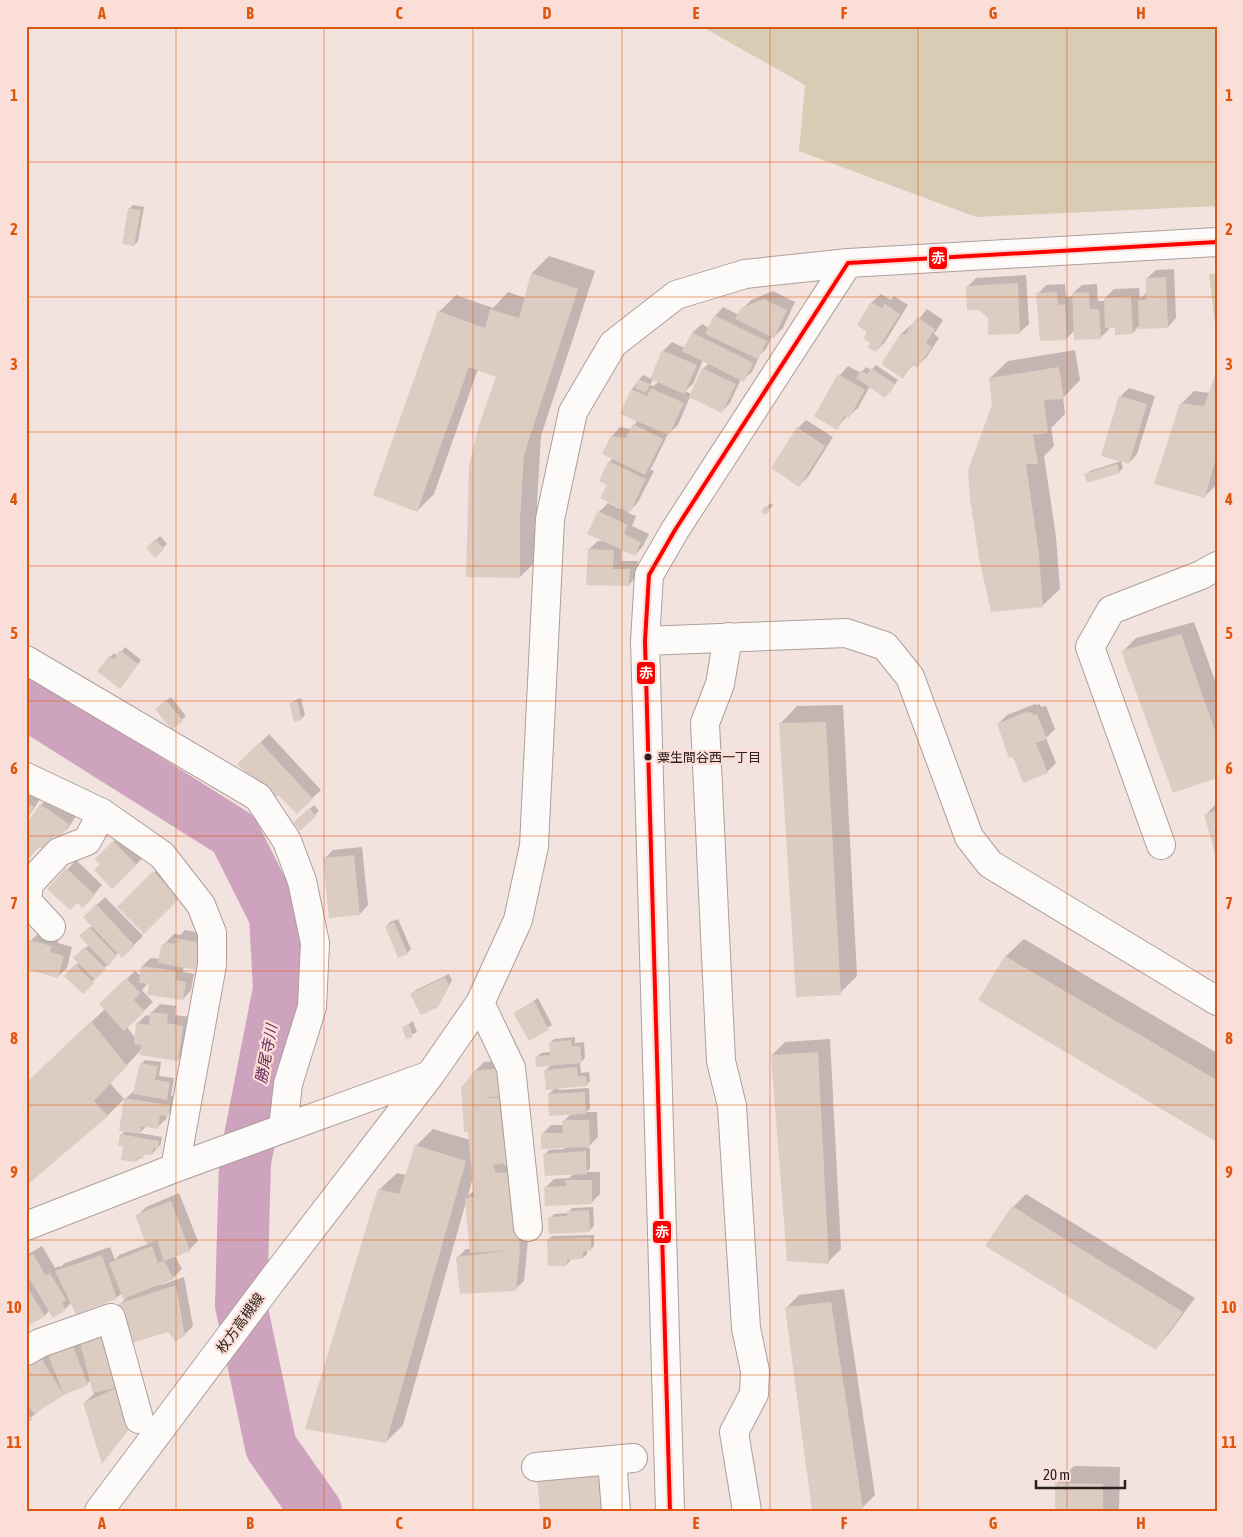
<svg xmlns="http://www.w3.org/2000/svg" width="1243" height="1537" font-family="'Asap Condensed','Noto Sans JP',sans-serif">
	<style>
		.green { fill: #d9ccb4 }
		.shadow { fill: #0003; fill-rule: evenodd }
		.lines { fill: none; stroke-linecap: round; stroke-linejoin: round }
		.river { stroke: #cda3bd; stroke-width: 52 }
		.building { fill: #ddccc1 }
		.minor-casing { stroke: #ac9f9c; stroke-width: 30 }
		.minor { stroke: #fdfbfa; stroke-width: 28 }
		.bus-1-casing { stroke: #fbded7; stroke-width: 8 }
		.bus-1 { stroke: #f00; stroke-width: 4 }
		.grid { fill: none; stroke: #de560d; stroke-width: 1; stroke-opacity: 0.55 }
		.bus-dot { fill: #2a201d; stroke: #fbded7; stroke-width: 2 }
		.labels { text-anchor: middle; dominant-baseline: central; stroke-width: 4.5; stroke-linejoin: round; paint-order: stroke }
		.bus-label { font-size: 13px; fill: #2a201d; stroke: #fbded7; text-anchor: start }
		.street-label { font-size: 14px; fill: #2a201d; stroke: #fbded7 }
		.water-label { font-size: 15px; font-style: italic; fill: #67275a; stroke: #fbded7 }
		.line-badge { stroke: #fbded7; stroke-width: 2 }
		.badge-label { font-size: 14px; text-anchor: middle; font-weight: bold; fill: #fff }
		.neatline { fill: none; stroke: #de560d; stroke-width: 2 }
		.grid-label { font-size: 16px; text-anchor: middle; font-weight: bold; fill: #de560d }
	</style>
	<rect width="100%" height="100%" fill="#f3e3df"/>
	<path class="green" d="M701,26H1217V206L976,217L799,151L805,85Z
		M1209,274H1217V324L1215,323Z"/>
	<path class="shadow" d="M133,205L144,207L138,241L134,245L129,209Z
		M549,256L595,271L541,436L537,502V560L520,577L497,376L478,369L434,494L417,511L439,312L456,295L493,308L508,292L525,298L532,273Z
		M1174,269L1176,318L1168,327H1138L1133,333L1116,326L1109,327V329L1100,338L1075,330L1067,338L1038,294L1046,285L1065,284L1066,297L1073,296V293L1082,285L1097,284L1098,301H1105V298L1114,289L1139,288L1140,299L1147,292V278L1156,270Z
		M1026,275L1029,324L1020,332L989,317L967,287L976,278Z
		M773,291L795,302L783,328L774,337L772,336L766,349L760,355L752,372L743,380L741,379L730,403L722,411L690,397L678,425L668,434L653,465L650,469L654,471L638,502L628,513L636,516L632,526L649,534L643,546L635,555L622,549L621,561H638L637,576L629,585L589,549L598,541H604L599,512L608,503L620,509L621,507L608,484L609,462L613,458L612,436L620,427L631,429L638,420L622,413L632,389L643,375L651,379L663,351L672,342L685,348L693,332L702,324L709,328L715,316L723,307L739,315L742,309L751,300ZM703,360L709,363L703,369L691,394L685,391L693,384ZM653,379L659,381L654,386L650,385Z
		M881,294L891,300L894,296L908,305L885,342L876,351L871,342L868,331L858,325L872,302Z
		M927,309L943,320L934,334L939,338L926,358L917,366L914,364L902,377L882,364L902,333L911,325L913,326Z
		M1075,350L1080,380L1063,398L1065,414L1051,428L1054,446L1044,456L1056,537L1060,589L1042,606L993,405L990,378L1008,361Z
		M876,365L898,380L889,393L870,386L858,408L849,416L848,415L837,428L816,416L840,375L848,366L861,373L866,367L871,370Z
		M1217,373V484L1205,496L1181,404L1194,391L1210,393Z
		M1129,388L1155,396L1137,454L1129,463L1103,455L1121,396Z
		M806,420L833,437L808,477L799,485L798,428Z
		M1121,461L1123,468L1119,472L1086,475L1090,471Z
		M770,503L773,505L766,514L763,512Z
		M160,536L167,544L155,556L148,548Z
		M1194,622L1217,686V776L1123,651L1136,638Z
		M125,647L141,660L124,683L110,657L114,653L118,656Z
		M171,697L186,716L172,729L160,705Z
		M301,698L305,715L301,719L291,704L295,700Z
		M1035,704L1036,705L1040,704L1041,707L1046,706L1055,729L1046,738L1056,763L1047,772L1014,755L998,724L1007,715Z
		M843,705L857,976L840,993L780,724L797,706Z
		M269,734L321,790L297,813L278,793L239,764Z
		M26,788L41,798L26,820Z
		M49,796L77,815L68,828L59,836L55,834L43,847L41,845L30,856L28,855L26,858V826L41,805Z
		M1217,803V854L1205,815Z
		M314,805L319,811L300,829L295,823Z
		M122,833L145,856L113,887L102,864L96,859Z
		M362,847L368,905L360,914L324,859L333,850Z
		M76,860L102,885L91,898L77,901L49,889Z
		M163,864L187,889L119,907Z
		M105,897L143,936L122,957L118,953L83,992L66,976L79,962L75,958L89,945L81,936L92,926L84,917Z
		M398,919L411,949L407,953L386,926L390,922Z
		M185,930L210,935L206,960L197,968L184,966L183,972L194,974L191,990L183,999L150,981L142,990L153,1002L127,1027L135,1038L137,1024L146,1015L151,1016L152,1012L160,1004L176,1006L175,1015L191,1017L186,1051L178,1060L141,1050L110,1083L124,1099L107,1116L26,1084L105,1009L101,1004L135,971L141,976L142,966L151,958L160,959L162,946L174,934L180,935Z
		M39,933L59,938L58,943L72,947L67,968L58,976L30,941Z
		M1024,939L1217,1053V1141L980,1000L1006,956Z
		M449,974L452,980L441,1001L437,1006L412,994L416,990Z
		M538,998L552,1025L530,1039L515,1013Z
		M413,1021L417,1032L407,1037L404,1027Z
		M575,1037V1043L584,1042L585,1058L580,1063L581,1073L589,1072L590,1081L586,1085L558,1088V1090L589,1088L590,1109L586,1112H597L598,1137L587,1148H590V1168L587,1172H600V1194L592,1202L545,1188L554,1179L569,1178L574,1173L545,1154L549,1150L564,1149V1147L542,1134L551,1125H564V1121L571,1114L549,1094L555,1088L545,1071L552,1064L537,1057L541,1053L551,1052L550,1043L554,1039Z
		M830,1039L841,1249L828,1262L772,1055L785,1042Z
		M145,1060L161,1062L159,1076L174,1078L171,1096L178,1097L176,1106L167,1115L166,1119L158,1127L147,1126L139,1133L162,1137L161,1144L152,1154L147,1153L136,1161L125,1145L121,1135L125,1131V1099L135,1090L141,1064Z
		M509,1060L512,1137L504,1162L505,1165L522,1164L528,1240L524,1281L515,1289L457,1258L466,1249H470L466,1202L403,1425L386,1442L379,1190L397,1173L406,1175L416,1146L433,1129L470,1140L475,1071L484,1062ZM473,1177L475,1189L468,1196Z
		M179,1193L198,1241L189,1250L175,1256L182,1269L173,1278L160,1283L161,1285L184,1277L193,1326L184,1335L169,1330L120,1304L129,1295L122,1293L116,1298L72,1302L65,1309L50,1310L45,1315L26,1326V1257L30,1253L42,1246L55,1268L59,1266L60,1267L65,1263L110,1247L115,1260L119,1255L148,1244L137,1216L146,1207Z
		M1026,1194L1195,1298L1168,1335L1155,1348L1013,1207Z
		M593,1207L594,1226L590,1230L550,1218L554,1214L568,1213L572,1208Z
		M594,1235V1246L590,1250H587V1254L583,1258H570V1261L566,1265L548,1240L552,1236Z
		M844,1289L875,1495L862,1508L786,1308L799,1295Z
		M89,1331L137,1419L103,1461L84,1403L94,1394L91,1380L87,1384L63,1394L39,1409L40,1410L26,1422V1359Z
		M554,1450L616,1459L619,1511H541L537,1467Z
		M1074,1466L1120,1467L1119,1511H1056L1057,1483Z"/>
	<g class="lines">
		<path class="river" d="M26,703L234,834L275,916L279,989L245,1162L241,1305L271,1447L316,1511"/>
	</g>
	<path class="building" d="M128,208L141,210L134,246L122,244Z
		M531,273L578,289L524,455L520,520V578L466,577L469,466L479,425L496,377L469,367L417,512L373,495L438,311L485,328L490,309L519,318Z
		M1166,277L1168,328L1139,329L1138,300H1146V278Z
		M1018,283L1020,334L988,335V318L979,310H967L966,286Z
		M1057,292L1058,305L1065,304L1067,340L1040,341L1036,293Z
		M1089,292L1090,309H1099L1101,339L1074,340L1072,293Z
		M1131,296L1133,334L1115,335V328H1105L1104,298Z
		M764,299L787,310L774,338L735,319L741,308Z
		M871,302L882,308L885,304L900,314L876,352L867,347L870,343L863,338L867,332L857,325Z
		M714,315L767,341L758,359L705,334Z
		M917,317L935,329L926,343L932,347L917,368L912,364L903,379L881,364L901,333L905,335Z
		M692,332L753,363L744,382L682,351Z
		M662,350L697,365L684,394L650,379Z
		M1059,367L1064,399L1044,400L1048,433L1033,435L1038,464H1026L1039,554L1043,607L991,612L979,558L970,499L968,470L992,405L989,378Z
		M702,368L736,384L722,413L689,397Z
		M871,368L895,384L885,398L856,378L861,370L867,374Z
		M1217,370V454L1205,498L1154,484L1180,403L1204,406Z
		M838,374L865,390L849,418L845,415L837,430L814,416Z
		M638,379L650,384L646,393L635,388Z
		M651,388L684,403L669,435L620,414L631,389L647,396Z
		M1119,396L1147,404L1129,464L1101,456Z
		M633,424L663,439L645,475L602,454L611,436L626,438Z
		M797,427L825,446L799,487L771,468Z
		M608,461L646,479L630,513L600,498L607,485L599,481Z
		M1117,464L1120,473L1087,483L1084,474Z
		M765,506L770,509L766,515L761,512Z
		M598,511L628,525L624,534L641,542L635,556L587,534Z
		M155,539L164,549L155,558L146,548Z
		M588,549L614,550L613,569H630L629,586L586,585Z
		M1181,634L1217,736V778L1173,793L1121,651Z
		M120,650L138,664L120,689L97,671L109,656L114,659Z
		M166,700L183,721L172,730L155,709Z
		M297,701L302,720L294,722L289,703Z
		M1027,711V713L1032,712L1033,715L1037,714L1047,739L1036,743L1048,773L1023,783L1013,757L1009,758L997,724Z
		M826,722L841,995L796,997L779,723Z
		M260,742L313,799L297,814L278,795L271,801L237,764Z
		M26,802L34,807L26,818Z
		M40,804L69,824L60,838L53,834L43,849L39,846L30,858L26,855V824Z
		M309,808L316,816L300,831L293,823Z
		M1217,810V857H1216L1204,814Z
		M113,841L137,865L112,889L94,870L100,864L95,859Z
		M354,855L360,915L329,918L323,858Z
		M66,868L95,895L83,908L77,903L70,910L47,889Z
		M153,871L180,898L144,934L117,907Z
		M96,904L135,946L122,958L83,917Z
		M394,922L408,954L398,958L385,926Z
		M89,927L117,956L108,966L79,936Z
		M175,938L202,943L197,970L158,963L161,945L164,946L165,942L175,944Z
		M29,940L52,946L50,952L64,956L58,978L26,969V952Z
		M84,947L106,969L95,980L73,958Z
		M1005,956L1217,1080V1142L978,1000Z
		M75,964L94,983L83,994L64,976Z
		M141,966L177,971L175,980L186,982L183,1000L147,995L149,984L139,983Z
		M445,977L449,985L438,1007L421,1015L410,994Z
		M126,978L140,993L134,1000L145,1011L124,1031L99,1004Z
		M534,1001L549,1030L529,1041L513,1013Z
		M150,1012L168,1014L167,1023L183,1026L178,1061L139,1055L141,1045L134,1044L136,1023L149,1025Z
		M91,1021L127,1066L94,1101L108,1116L26,1186V1083Z
		M409,1024L413,1037L406,1039L402,1027Z
		M571,1040L572,1046H580L582,1063L536,1067L535,1056L550,1055L549,1042Z
		M818,1052L829,1264L787,1261L771,1055Z
		M140,1063L158,1066L155,1080L170,1082L167,1100L133,1094Z
		M577,1067L578,1076H586L587,1086L546,1090L544,1070Z
		M501,1068L503,1096L483,1098H499L504,1145L513,1144L515,1162L493,1165L496,1173L514,1172L520,1249L516,1291L460,1294L456,1257L512,1250L470,1253L465,1198L480,1196H474L468,1132H464L461,1088L474,1071Z
		M585,1092L586,1114L549,1116L548,1094Z
		M124,1098L170,1105L168,1116L160,1115L158,1129L141,1126L140,1134L119,1131Z
		M562,1120H589L590,1147L541,1149V1133H563Z
		M120,1134L159,1141L158,1149L153,1148L152,1155L144,1154L143,1159L137,1158L136,1162L121,1160L123,1146H118Z
		M415,1145L466,1161L386,1443L305,1429L378,1189L399,1194Z
		M586,1151L587,1174L545,1176L543,1154Z
		M565,1180H592V1204L545,1206L544,1187L566,1186Z
		M171,1201L190,1251L164,1261L157,1240L146,1244L135,1215Z
		M1012,1206L1183,1312L1156,1350L985,1246Z
		M589,1210L590,1232L549,1234L548,1217L567,1216V1211Z
		M591,1238V1251H583V1259L567,1260V1266H548L547,1239Z
		M152,1246L158,1263L164,1261L174,1279L123,1299L109,1263Z
		M33,1254L46,1276L50,1273L66,1300L62,1303L66,1310L53,1318L26,1273V1258Z
		M102,1255L117,1299L76,1314L55,1271Z
		M26,1285L45,1316L26,1327Z
		M176,1285L185,1336L175,1341L168,1332L132,1343L118,1304Z
		M831,1302L863,1509L849,1511H812L785,1307Z
		M104,1330L119,1387L93,1393L79,1339Z
		M69,1336L88,1385L64,1395L44,1345Z
		M38,1353L64,1395L34,1414L26,1402V1360Z
		M119,1387L129,1429L102,1464L83,1403Z
		M26,1410L32,1420L26,1424Z
		M536,1467L599,1476L601,1511H540Z
		M1055,1483L1103,1484V1511H1055Z"/>
	<g class="lines">
		<g class="minor-casing">
			<path id="minor" d="M728,637L720,684L705,723L721,1061L732,1106L746,1328L755,1371L754,1394L734,1432L747,1511
				M645,641L846,633L885,646L910,677L969,837L990,864L1217,1001
				M26,660L258,797L287,841L302,881L315,943L312,1007L288,1084L283,1128
				M26,777L102,813L162,855L201,905L212,933V965L175,1168
				M1161,845L1090,647L1111,610L1201,575L1217,566
				M51,927L27,901L29,884L59,852L87,841L102,813
				M480,1003L511,1068L528,1227
				M26,1226L175,1168L430,1075
				M26,1351L40,1343L111,1318L139,1419
				M612,1460L616,1511
				M536,1467L633,1458
				M99,1511L273,1279L430,1075L480,1003L518,920L534,846L550,519L573,412L613,344L676,295L745,274L848,263L1217,242
				M670,1511L645,641L649,575L675,530L848,263"/>
		</g>
		<use href="#minor" class="minor"/>
		<g class="bus-1-casing">
			<path id="bus-1" d="M670,1511L645,641L649,575L675,530L848,263L1217,242"/>
		</g>
		<use href="#bus-1" class="bus-1"/>
	</g>
	<path class="grid" d="M176,26V1511M324,26V1511M473,26V1511M622,26V1511M770,26V1511M918,26V1511M1067,26V1511M26,162H1217M26,297H1217M26,432H1217M26,566H1217M26,701H1217M26,836H1217M26,971H1217M26,1105H1217M26,1240H1217M26,1375H1217"/>
	<circle class="bus-dot" cx="648" cy="757" r="4.5"/>
	<g class="labels">
		<g class="bus-label">
			<text x="657" y="757">粟生間谷西一丁目</text>
		</g>
		<g class="street-label">
			<text transform="translate(240 1323) rotate(-54)">枚方高槻線</text>
		</g>
		<g class="water-label">
			<text transform="translate(266 1054) rotate(-79)">勝尾寺川</text>
		</g>
	</g>
	<g class="line-badge">
		<rect x="928" y="246" width="20" height="24" rx="5" fill="#f00"/>
		<rect x="636" y="661" width="20" height="24" rx="5" fill="#f00"/>
		<rect x="652" y="1220" width="20" height="24" rx="5" fill="#f00"/>
	</g>
	<g class="badge-label">
		<text x="938" y="263">赤</text>
		<text x="646" y="678">赤</text>
		<text x="662" y="1237">赤</text>
	</g>
	<rect width="1243" height="1537" fill="none" stroke="#fbded7" stroke-width="55"/>
	<path d="M1036 1480v8h89v-8" fill="none" stroke="#2a201d" stroke-width="2.5"/>
	<text x="1043" y="1480" font-size="15" fill="#2a201d" stroke="#fbded7" stroke-width="4" paint-order="stroke">20 m</text>
	<rect x="28" y="28" width="1188" height="1482" class="neatline"/>
	<g class="grid-label">
		<text x="102" y="19">A</text>
		<text x="250" y="19">B</text>
		<text x="399" y="19">C</text>
		<text x="547" y="19">D</text>
		<text x="696" y="19">E</text>
		<text x="844" y="19">F</text>
		<text x="993" y="19">G</text>
		<text x="1141" y="19">H</text>
		<text x="14" y="101">1</text>
		<text x="1229" y="101">1</text>
		<text x="14" y="235">2</text>
		<text x="1229" y="235">2</text>
		<text x="14" y="370">3</text>
		<text x="1229" y="370">3</text>
		<text x="14" y="505">4</text>
		<text x="1229" y="505">4</text>
		<text x="14" y="639">5</text>
		<text x="1229" y="639">5</text>
		<text x="14" y="774">6</text>
		<text x="1229" y="774">6</text>
		<text x="14" y="909">7</text>
		<text x="1229" y="909">7</text>
		<text x="14" y="1044">8</text>
		<text x="1229" y="1044">8</text>
		<text x="14" y="1178">9</text>
		<text x="1229" y="1178">9</text>
		<text x="14" y="1313">10</text>
		<text x="1229" y="1313">10</text>
		<text x="14" y="1448">11</text>
		<text x="1229" y="1448">11</text>
		<text x="102" y="1529">A</text>
		<text x="250" y="1529">B</text>
		<text x="399" y="1529">C</text>
		<text x="547" y="1529">D</text>
		<text x="696" y="1529">E</text>
		<text x="844" y="1529">F</text>
		<text x="993" y="1529">G</text>
		<text x="1141" y="1529">H</text>
	</g>
</svg>
